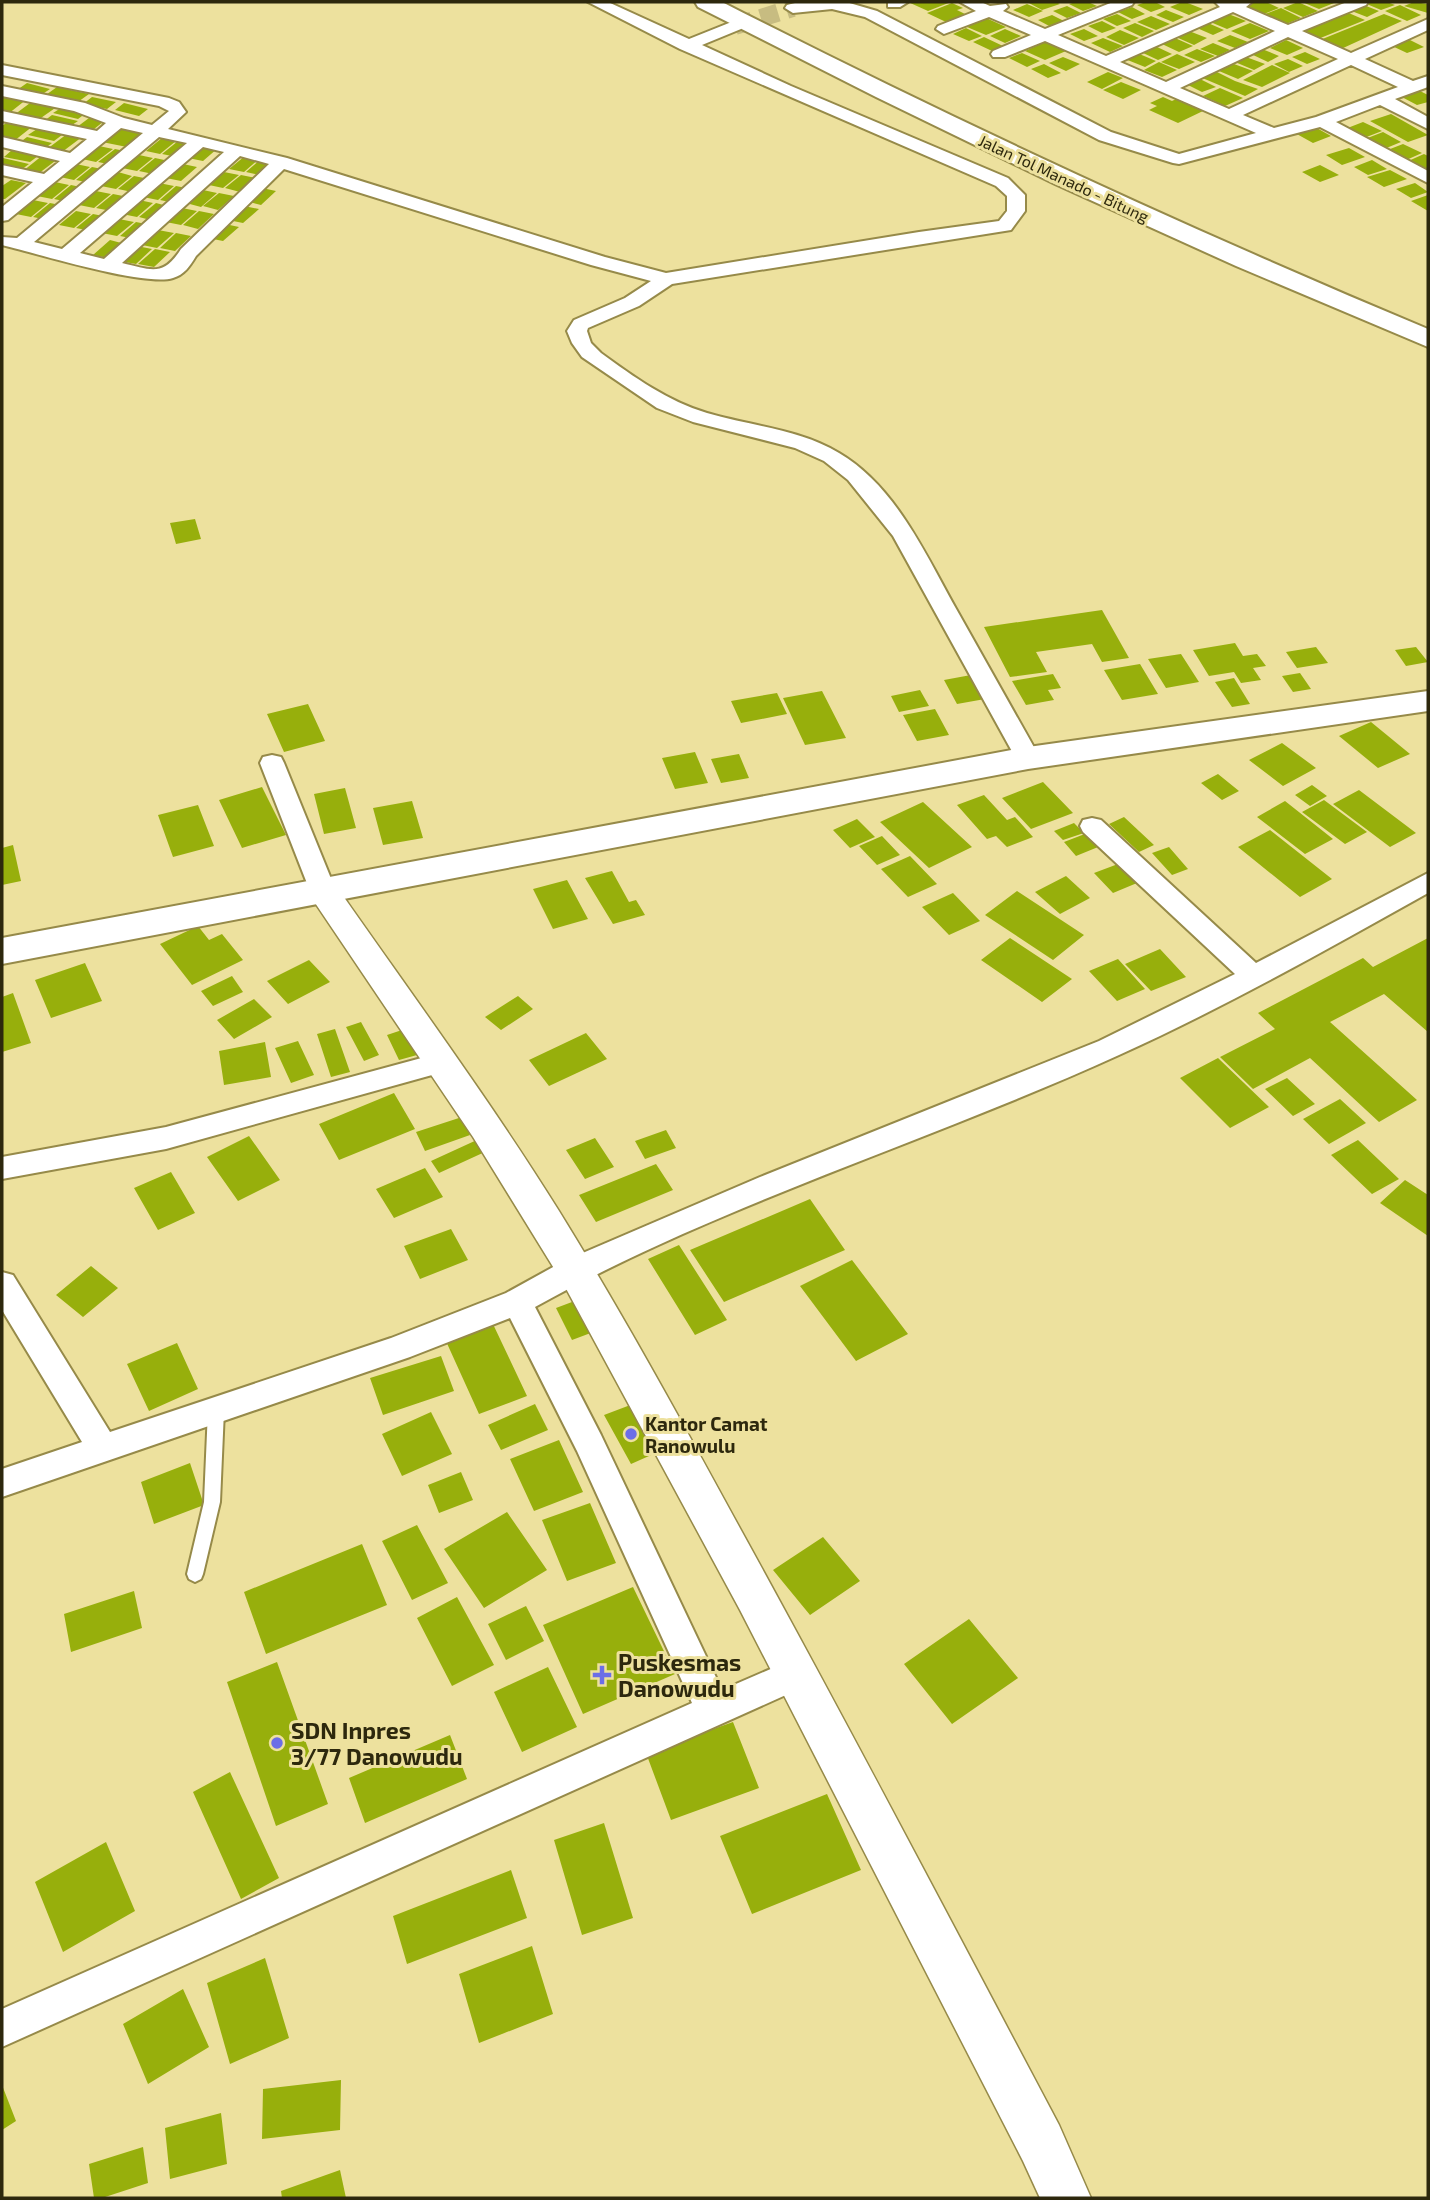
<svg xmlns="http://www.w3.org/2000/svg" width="1430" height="2200" font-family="'Exo 2',sans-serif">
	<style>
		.building { fill: #97af0c }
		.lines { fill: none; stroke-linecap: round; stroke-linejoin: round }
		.minor-tunnel { stroke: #c7bc81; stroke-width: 18; stroke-dasharray: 18 9; stroke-linecap: butt }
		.service-casing { stroke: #968a49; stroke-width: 4 }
		.minor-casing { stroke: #968a49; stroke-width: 4 }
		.tertiary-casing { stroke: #968a49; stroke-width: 3 }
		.trunk-casing { stroke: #968a49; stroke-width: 4 }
		.motorway-casing { stroke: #968a49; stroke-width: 4 }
		.service { fill: #fff; fill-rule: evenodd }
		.minor { fill: #fff; fill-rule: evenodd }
		.tertiary { fill: #fff; fill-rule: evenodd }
		.trunk { fill: #fff; fill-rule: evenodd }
		.motorway { fill: #fff; fill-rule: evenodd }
		.poi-dot { fill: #6c6ee7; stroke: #ede19e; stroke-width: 2.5 }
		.labels { text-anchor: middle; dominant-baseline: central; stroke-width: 6; stroke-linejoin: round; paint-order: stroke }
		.far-street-label { font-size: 16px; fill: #2d280d; stroke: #ede19e }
		.poi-label { font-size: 19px; font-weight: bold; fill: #2d280d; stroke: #ede19e; text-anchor: start }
		.near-poi-label { font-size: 23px; font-weight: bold; fill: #2d280d; stroke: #ede19e; text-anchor: start }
	</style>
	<rect width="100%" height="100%" fill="#ede19e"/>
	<path class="building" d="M908,2H951L928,11Z
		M1027,2H1056L1060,4L1042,10Z
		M1076,2H1088L1097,6L1083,11L1069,4Z
		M1146,2H1155L1165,7L1151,12L1137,5Z
		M1182,2H1185L1203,9L1189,15L1170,7Z
		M1252,2H1266L1279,8L1264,14L1244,5Z
		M1298,2L1318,11L1303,17L1283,8Z
		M1302,2H1330L1334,3L1319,9Z
		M1362,2H1387L1395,5L1381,10Z
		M1414,2L1428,4V13L1404,6Z
		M952,3L963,8L957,10L965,14L946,22L927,13Z
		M1027,4L1043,11L1029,17L1013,10Z
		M1361,4L1379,11L1367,17L1349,10Z
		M1400,5L1421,15L1407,21L1385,11Z
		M1067,6L1081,13L1067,18L1053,11Z
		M1132,7L1145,14L1132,19L1118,12Z
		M1281,8L1301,18L1286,24L1265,14Z
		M1166,10L1184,17L1173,22L1156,15Z
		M1344,11L1365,20L1318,39L1297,30Z
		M1226,13L1246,21L1227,29L1208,21Z
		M1117,14L1131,21L1117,26L1103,19Z
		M1384,14L1402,21L1341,49L1320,40Z
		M1052,15L1066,22L1051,27L1038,20Z
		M1151,16L1170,24L1156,30L1137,22Z
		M986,18L1006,27L986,35L967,27Z
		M1102,21L1116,28L1102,33L1088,26Z
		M1135,23L1154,31L1142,37L1123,28Z
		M1208,23L1224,30L1213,35L1197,28Z
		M1250,23L1269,31L1250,39L1231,31Z
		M966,28L982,36L969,41L953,34Z
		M1005,29L1021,36L1005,43L990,36Z
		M1084,29L1098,36L1084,41L1070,34Z
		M1120,30L1139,38L1124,45L1106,37Z
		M1189,31L1207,38L1194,45L1176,37Z
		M1230,35L1248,42L1235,48L1217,41Z
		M984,37L1003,46L992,51L973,42Z
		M1103,38L1123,46L1110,52L1091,43Z
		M1175,38L1193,46L1179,52L1162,44Z
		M1406,38L1424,47L1407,53L1390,45Z
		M1286,40L1303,48L1287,55L1270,48Z
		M1045,42L1066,51L1045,60L1025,51Z
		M1213,43L1230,50L1218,56L1200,49Z
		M1155,46L1172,54L1158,60L1141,52Z
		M1197,49L1215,56L1201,62L1184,55Z
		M1262,49L1279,56L1268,62L1251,54Z
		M1305,52L1320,59L1307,64L1292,57Z
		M1022,53L1040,61L1027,67L1009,58Z
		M1137,53L1156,61L1145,67L1125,59Z
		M1177,54L1195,62L1179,69L1161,62Z
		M1063,57L1080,64L1066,71L1049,63Z
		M1246,57L1265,64L1254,70L1235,62Z
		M1288,59L1303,66L1289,72L1274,64Z
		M1159,62L1177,70L1162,77L1144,70Z
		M1044,64L1061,73L1048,78L1031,69Z
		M1234,64L1253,71L1238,79L1219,71Z
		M1272,65L1290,73L1262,87L1243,80Z
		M1215,71L1235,81L1258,89L1245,96L1200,77Z
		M1108,72L1123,78L1102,89L1087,82Z
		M1200,79L1216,87L1202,92L1186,84Z
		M1121,82L1141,90L1123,99L1103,90Z
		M27,83L50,89L41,95L17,90Z
		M57,87L89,94L75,104L43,97Z
		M1220,88L1243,98L1225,106L1203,96Z
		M1416,89L1428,95V102L1417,105L1398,95Z
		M3,94L27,99L8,114L2,112Z
		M92,97L116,102L107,109L83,104Z
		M1163,97L1172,101L1176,99L1203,111L1178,123L1149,110L1157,106L1150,103Z
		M34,100L58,106L38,120L14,115Z
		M124,103L148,109L139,116L115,110Z
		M61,108L86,113L78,119L53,113Z
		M1391,114L1428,135L1408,142L1370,121Z
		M52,115L78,121L69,127L44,121Z
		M93,115L108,118L89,133L73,130Z
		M9,121L33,126L14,141L2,139V126Z
		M1363,122L1382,131L1364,138L1345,129Z
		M1313,126L1331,136L1313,143L1295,133Z
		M37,129L62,135L54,141L28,135Z
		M119,129L149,135L132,148L102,142Z
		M1383,132L1401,142L1384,149L1365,139Z
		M67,134L82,137L62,152L47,149Z
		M27,137L52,143L44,149L19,143Z
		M162,138L176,141L160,154L146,151Z
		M178,141L192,144L177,157L162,154Z
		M1403,144L1422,153L1404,161L1385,151Z
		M204,145L218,148L203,161L188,158Z
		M99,146L113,149L96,162L82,159Z
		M1349,148L1365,157L1342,165L1326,155Z
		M115,149L129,152L113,165L98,162Z
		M12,150L38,156L30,162L4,157Z
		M1424,154L1428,156V170L1425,171L1406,162Z
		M43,155L59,158L38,174L23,171Z
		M139,155L153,158L137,171L122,168Z
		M245,156L259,159L244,172L229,169Z
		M3,158L29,164L21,170L2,166Z
		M155,158L169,161L153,174L139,171Z
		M261,159L276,162L260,175L246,172Z
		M1372,160L1387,169L1368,175L1354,167Z
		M76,164L90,167L74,180L60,177Z
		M183,164L197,167L181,181L166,178Z
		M1320,165L1339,175L1320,182L1302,172Z
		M92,167L107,170L90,183L76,180Z
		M1390,170L1407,179L1384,187L1367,177Z
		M118,172L132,176L116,189L101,186Z
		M224,172L239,175L223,188L209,185Z
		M241,175L256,178L240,192L225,188Z
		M134,176L149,179L132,192L118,189Z
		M11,180L26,183L5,199H2V186Z
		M55,182L69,185L52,199L37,196Z
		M159,183L174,186L158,200L143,197Z
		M1415,183L1428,192L1411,198L1396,189Z
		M71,185L85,188L68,202L54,199Z
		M176,186L191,189L174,203L160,200Z
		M262,188L276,191L261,205L246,201Z
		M203,190L217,193L201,207L186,203Z
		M96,191L111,194L94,208L79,205Z
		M219,193L234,196L218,210L203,206Z
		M113,194L128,197L111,211L96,208Z
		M1428,195V211L1411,201Z
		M33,200L48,203L31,217L16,214Z
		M139,200L153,203L137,217L122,214Z
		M50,203L65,206L48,220L33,217Z
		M156,203L171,207L154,221L139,217Z
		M244,206L259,209L243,223L228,220Z
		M182,208L197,211L181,225L166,222Z
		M76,211L91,214L74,228L59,225Z
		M199,211L214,214L198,229L183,225Z
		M93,214L108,217L91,231L76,228Z
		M119,219L134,222L117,236L102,233Z
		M136,222L151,225L135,239L120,236Z
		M225,224L239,227L223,241L208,238Z
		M158,230L174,233L157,248L142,245Z
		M176,233L191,236L175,251L160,248Z
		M110,240L125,244L108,258L93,255Z
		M137,246L152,249L136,264L120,261Z
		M155,249L170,252L154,267L138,264Z
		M195,519L201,539L176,544L170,523Z
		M1102,610L1129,658L1102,662L1092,644L1036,652L1047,672L1010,677L984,627Z
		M1235,643L1243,656L1257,654L1266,666L1253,668L1261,680L1241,683L1234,672L1209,676L1193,650Z
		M1316,647L1328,663L1297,668L1286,652Z
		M1416,647L1428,662L1406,666L1395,650Z
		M1181,654L1199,682L1166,688L1148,659Z
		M1140,664L1158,694L1122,700L1104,670Z
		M1300,673L1311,689L1293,692L1282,676Z
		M1053,674L1061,688L1048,690L1054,700L1026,705L1012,681Z
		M971,675L985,699L957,704L944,680Z
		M1234,678L1250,704L1232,707L1215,682Z
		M920,690L929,706L899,712L891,696Z
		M822,691L846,738L805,745L783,698Z
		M777,693L787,714L741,723L731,701Z
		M308,704L325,741L284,752L267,714Z
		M935,709L949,735L917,741L903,715Z
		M1371,722L1410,754L1378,768L1339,736Z
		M1282,743L1316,768L1283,786L1249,760Z
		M695,752L708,783L675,789L662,758Z
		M739,754L749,778L721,783L711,759Z
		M1218,774L1239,791L1222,800L1201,783Z
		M1043,782L1073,813L1031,829L1002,798Z
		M1312,785L1327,796L1310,806L1295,795Z
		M262,787L286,835L242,848L219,800Z
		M345,788L356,828L324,834L314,794Z
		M1359,790L1416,833L1390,847L1333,804Z
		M984,795L1007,820L1015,817L1033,837L1007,847L996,836L987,839L957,805Z
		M1324,800L1367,832L1345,844L1302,812Z
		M412,801L423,838L383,845L373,808Z
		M1285,801L1333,839L1305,854L1257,817Z
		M923,802L972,847L929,868L880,822Z
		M198,805L214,846L173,857L158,815Z
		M1124,817L1154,845L1139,852L1109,824Z
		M857,819L875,837L850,848L833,830Z
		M1074,823L1084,833L1063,840L1054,831Z
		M1270,830L1332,879L1300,897L1238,847Z
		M1090,832L1103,845L1076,856L1064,842Z
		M882,836L900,855L877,865L859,846Z
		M13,845L21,881L2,885V848Z
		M1169,847L1188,869L1172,875L1152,853Z
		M910,856L937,884L908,897L881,869Z
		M1118,864L1137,883L1113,893L1094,873Z
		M612,871L629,902L636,900L645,915L613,924L585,878Z
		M1066,876L1090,898L1060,914L1035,892Z
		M567,880L588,919L553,929L533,889Z
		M1017,891L1084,935L1053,960L985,915Z
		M953,893L980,921L949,935L922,907Z
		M198,926L209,940L222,934L243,960L192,985L160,944Z
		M1010,938L1072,979L1042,1002L981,960Z
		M1428,938V1032L1384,994L1330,1022L1417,1100L1379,1122L1310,1058L1253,1089L1220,1057L1275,1029L1258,1013L1363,958L1373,967Z
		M1160,949L1186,977L1151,991L1125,964Z
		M1118,959L1145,989L1117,1001L1089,971Z
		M309,960L330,982L288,1004L267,981Z
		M85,963L102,1001L51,1018L35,980Z
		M232,976L243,992L213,1006L201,991Z
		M13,993L31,1043L2,1052V997Z
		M518,996L533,1009L501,1030L485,1017Z
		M254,999L272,1017L234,1039L217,1020Z
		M361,1022L379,1055L364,1061L346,1027Z
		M335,1029L350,1072L331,1077L317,1034Z
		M405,1029L417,1055L399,1060L387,1035Z
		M586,1033L607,1059L549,1086L529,1060Z
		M298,1041L314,1075L291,1083L275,1048Z
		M265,1042L271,1077L224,1085L219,1051Z
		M1218,1058L1269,1107L1230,1128L1180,1078Z
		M1287,1078L1315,1104L1293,1116L1265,1089Z
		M394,1093L415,1129L339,1160L319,1124Z
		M1340,1099L1366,1123L1329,1144L1303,1119Z
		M462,1117L470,1135L425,1151L416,1132Z
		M666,1130L676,1148L645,1159L635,1141Z
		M249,1136L280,1180L238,1201L207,1157Z
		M595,1138L614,1167L585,1179L566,1150Z
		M479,1139L487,1151L439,1173L431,1161Z
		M1358,1140L1399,1179L1372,1194L1331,1155Z
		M656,1164L673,1190L596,1222L579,1195Z
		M425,1168L443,1197L394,1218L376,1189Z
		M171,1172L195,1213L158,1230L134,1188Z
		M1405,1180L1428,1195V1236L1380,1203Z
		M810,1199L845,1250L724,1302L690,1250Z
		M451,1229L468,1260L420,1279L404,1246Z
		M679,1245L727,1320L695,1335L648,1259Z
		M852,1260L908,1334L856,1361L800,1286Z
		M91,1266L118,1288L83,1317L56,1295Z
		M580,1299L596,1331L572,1340L556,1308Z
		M492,1322L527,1396L479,1414L445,1339Z
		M177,1343L198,1389L149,1411L127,1364Z
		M441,1356L454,1391L383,1415L370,1378Z
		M535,1404L548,1430L501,1450L488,1425Z
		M633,1404L658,1452L631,1464L604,1415Z
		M431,1412L452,1454L402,1476L382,1434Z
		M559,1440L583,1492L534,1511L510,1459Z
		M190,1463L204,1505L154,1524L141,1482Z
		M461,1472L473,1500L439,1513L428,1485Z
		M590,1503L616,1563L567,1581L542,1520Z
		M507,1512L547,1570L484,1608L444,1549Z
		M417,1525L448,1583L412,1600L382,1541Z
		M823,1537L860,1581L810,1615L773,1570Z
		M362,1544L387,1605L266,1654L244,1592Z
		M633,1587L675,1674L583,1714L543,1625Z
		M134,1591L142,1628L71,1652L64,1614Z
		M457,1597L494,1665L452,1686L417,1618Z
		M526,1606L544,1641L506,1660L488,1624Z
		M969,1619L1018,1678L952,1724L904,1664Z
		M277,1662L328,1804L276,1826L227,1682Z
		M548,1667L577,1727L522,1752L494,1692Z
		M733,1722L759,1788L671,1820L646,1753Z
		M450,1735L467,1779L365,1823L349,1778Z
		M230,1772L279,1878L241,1899L193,1792Z
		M827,1794L861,1870L752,1914L720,1836Z
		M604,1823L633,1918L582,1935L554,1840Z
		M106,1842L135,1911L63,1952L35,1882Z
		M511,1870L527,1918L407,1964L393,1916Z
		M532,1946L553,2014L479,2043L459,1974Z
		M265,1958L289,2038L230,2064L207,1983Z
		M183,1989L209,2047L148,2084L123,2024Z
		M341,2080L340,2130L262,2139L263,2089Z
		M2,2085L16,2121L2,2130Z
		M221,2113L227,2164L170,2179L165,2128Z
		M143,2147L148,2183L102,2198H94L89,2164Z
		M340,2170L346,2198H282L281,2191Z"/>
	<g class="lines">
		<path class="minor-tunnel" d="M735,26L793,8"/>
		<g class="service-casing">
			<path id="service" d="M216,1403L222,1405L224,1410L220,1502L203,1574L201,1579L195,1582L189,1579L187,1574L204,1502L208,1410L210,1405Z"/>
		</g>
		<g class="minor-casing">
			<path id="minor" d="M588,2H608L689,39L729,23H741L743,26L741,29L702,45L791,86L1008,178L1025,195V211L1011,230L672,284L639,306L588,328L587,331L591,343L601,353C634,377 667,401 707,413C751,426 800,429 839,453C897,487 927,558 959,614C986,662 1013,710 1040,758L1037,764L1028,766L1019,764L893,536L848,480L824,461L795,448L693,422L657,408L582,357L572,343L567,331L574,320L625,298L651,281L591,265L284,169L196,256C190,266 184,275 173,278C145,287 35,253 2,245V237L17,238L143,133L121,128L8,220L2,221V207L33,182L2,175V165L44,174L60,161L2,147V137L70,153L87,139L2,121V111L97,131L106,123L74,111L2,96V86L85,103L124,118L152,125L169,111L159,106L2,75V65L169,98L179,102L186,112L168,129L287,158L605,257L666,273L919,232L999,221L1007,211V196L996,186L680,49ZM159,137L187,143L62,249L34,242ZM203,147L224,152L104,259L80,253ZM240,156L269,164L181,249C163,277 152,270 122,263Z
				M799,2H846L877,11L1111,132L1179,154L1256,133L1045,41L1005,57H993L991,54L993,51L1031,35L989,17L944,34L936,29L938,26L976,11L960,2H981L990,6L1006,4L1008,7L1003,11L1045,29L1113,2H1134L1132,5L1058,35L1106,56L1220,7L1215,2H1252L1246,7L1288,25L1347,2H1368L1366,5L1302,31L1351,53L1428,19V30L1365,59L1413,81L1428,76V87L1395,99L1428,117V129L1380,105L1336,122L1428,171V183L1320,127L1179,164L1173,163L1099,140L865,17L832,9L793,13L785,8L787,5ZM1233,12L1275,31L1166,82L1120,62ZM1288,37L1338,59L1229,109L1180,88ZM1351,65L1398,87L1316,117L1274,128L1243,115Z
				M888,2H908L900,7H888Z
				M272,755L281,757L284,763L336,891L332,897L323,900L314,897L310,891L260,763L263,757Z
				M1092,818L1101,820L1256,963L1428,873V893C1326,950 1225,1007 1119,1055C926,1143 720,1204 535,1307L601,1435L722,1690L796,1658L808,1663L813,1674L808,1685L2,2047V2009L692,1703L577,1451L510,1318L410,1357L2,1497V1469L82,1442L2,1310V1272L13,1275L110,1432L391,1338L506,1293L564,1261L760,1177L1099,1041L1235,974L1083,832L1080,826L1083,820Z
				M440,1053L450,1056L454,1063L450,1070L166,1149L2,1179V1157L166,1127Z"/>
		</g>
		<g class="tertiary-casing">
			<path id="tertiary" d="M323,880L334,883C410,992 489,1099 559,1211C624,1316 683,1424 742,1532C850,1728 954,1927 1059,2125L1091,2198H1040L1023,2161L740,1610L563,1283L473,1137L307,891L312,883Z"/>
		</g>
		<g class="trunk-casing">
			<path id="trunk" d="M1428,691V711L1028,769L2,964V938L1028,747Z"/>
		</g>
		<g class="motorway-casing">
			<path id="motorway" d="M695,2H722C953,120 1189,229 1428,329V347L1236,266L1055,184L876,97L698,7Z"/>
		</g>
		<use href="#service" class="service"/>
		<use href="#minor" class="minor"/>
		<use href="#tertiary" class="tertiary"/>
		<use href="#trunk" class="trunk"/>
		<use href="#motorway" class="motorway"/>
	</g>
	<g class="poi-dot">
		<circle cx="631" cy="1434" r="7"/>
		<path d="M598.5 1664.5h7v7h7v7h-7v7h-7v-7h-7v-7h7z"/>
		<circle cx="277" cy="1743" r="7"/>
	</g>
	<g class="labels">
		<g class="far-street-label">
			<text transform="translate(1064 178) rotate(25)">Jalan Tol Manado - Bitung</text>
		</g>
		<g class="poi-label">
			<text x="645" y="1423">Kantor Camat<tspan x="645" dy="22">Ranowulu</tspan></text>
		</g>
		<g class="near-poi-label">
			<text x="618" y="1662">Puskesmas<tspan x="618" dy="26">Danowudu</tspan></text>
			<text x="291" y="1730">SDN Inpres<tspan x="291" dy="26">3/77 Danowudu</tspan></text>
		</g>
	</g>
	<rect width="1430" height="2200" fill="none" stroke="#2d280d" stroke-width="7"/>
</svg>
